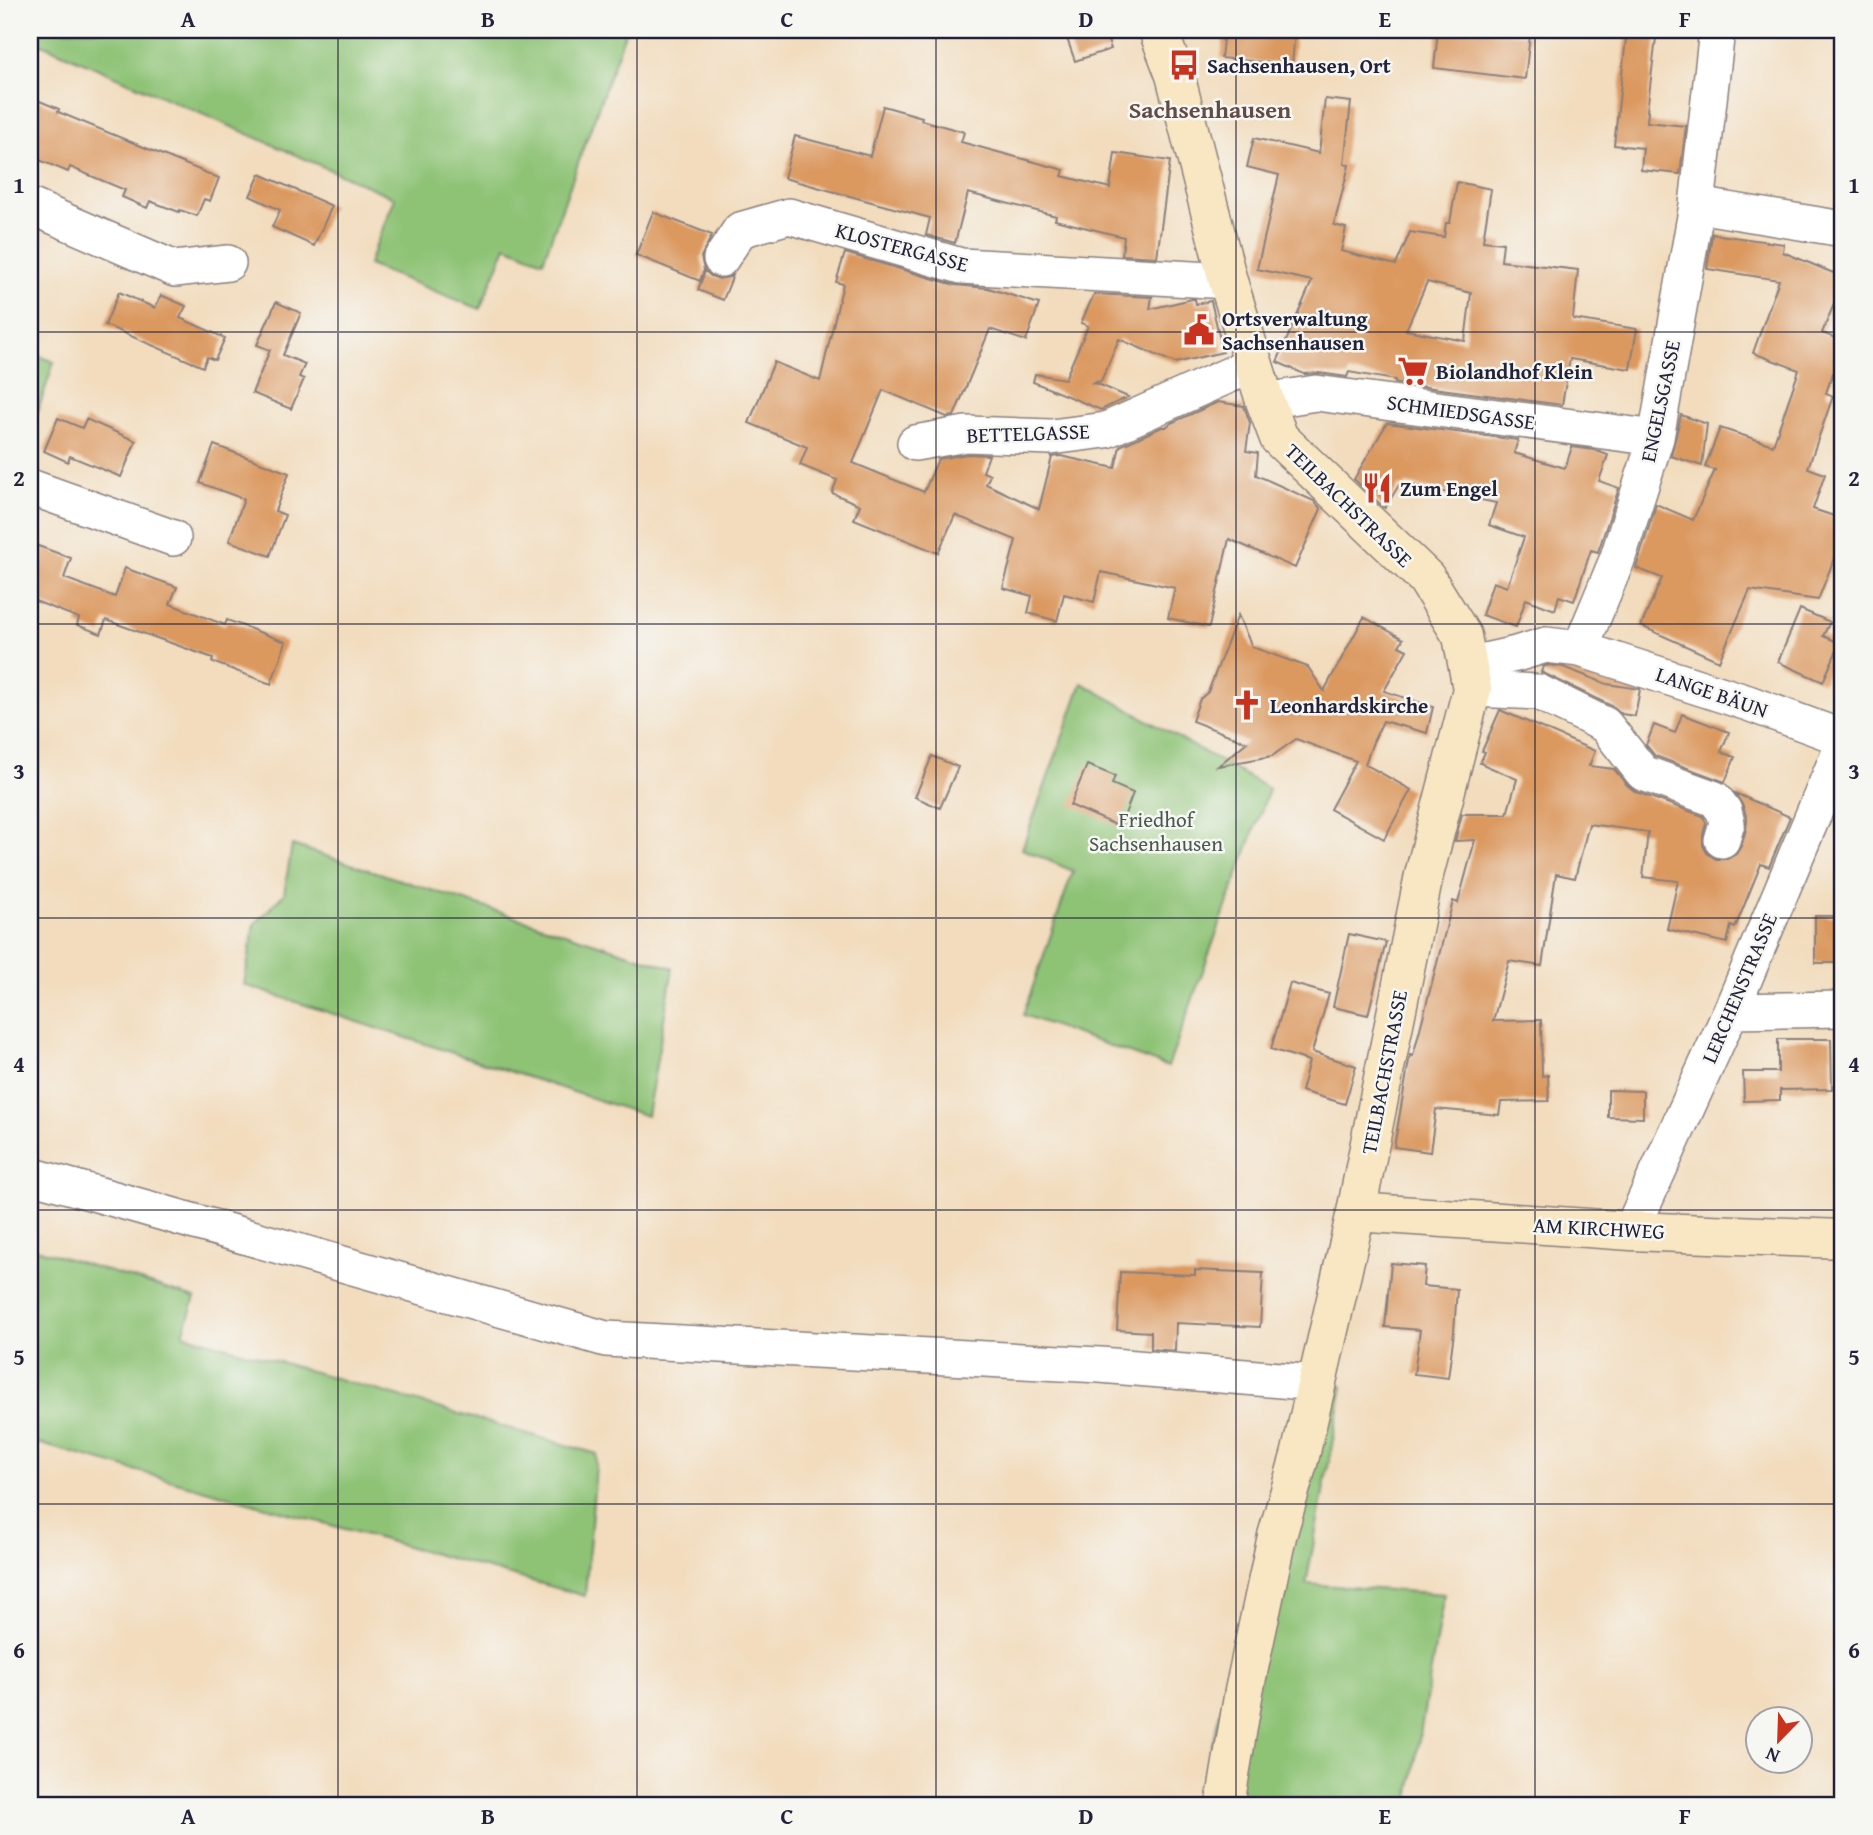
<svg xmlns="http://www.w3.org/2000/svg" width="1873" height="1835" font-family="'Gentium Book Plus',serif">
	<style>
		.green { fill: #8ec376; stroke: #587258; stroke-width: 2 }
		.building { fill: #db9960; fill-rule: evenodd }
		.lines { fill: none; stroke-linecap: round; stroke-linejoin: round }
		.street-casing { stroke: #8a7f7c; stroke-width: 38 }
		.secondary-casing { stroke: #8a7f7c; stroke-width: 41 }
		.street { stroke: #fff; stroke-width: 35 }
		.secondary { stroke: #f9e7c3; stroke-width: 38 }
		.grid { fill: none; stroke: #22223b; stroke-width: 2; stroke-opacity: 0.55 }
		.labels { text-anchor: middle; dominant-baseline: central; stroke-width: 5; stroke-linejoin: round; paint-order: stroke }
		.poi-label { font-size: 21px; font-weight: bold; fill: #22223b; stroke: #f6f6f2; text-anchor: start }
		.street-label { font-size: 21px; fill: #22223b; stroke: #f6f6f2 }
		.park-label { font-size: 21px; fill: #485a50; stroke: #f6f6f2 }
		.quarter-label { font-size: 24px; font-weight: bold; fill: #634c48; stroke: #f6f6f2 }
		.neatline { fill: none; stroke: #22223b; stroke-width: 2.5 }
		.grid-label { font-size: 23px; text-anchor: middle; font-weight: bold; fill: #22223b }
	</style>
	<rect width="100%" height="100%" fill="#f6f6f2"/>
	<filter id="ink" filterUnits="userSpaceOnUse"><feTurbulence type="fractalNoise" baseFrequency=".0143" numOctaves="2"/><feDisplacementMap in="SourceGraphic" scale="14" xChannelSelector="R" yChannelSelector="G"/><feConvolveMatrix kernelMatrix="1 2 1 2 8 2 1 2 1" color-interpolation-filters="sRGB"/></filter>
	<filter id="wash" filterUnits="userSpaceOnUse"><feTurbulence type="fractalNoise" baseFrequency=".00686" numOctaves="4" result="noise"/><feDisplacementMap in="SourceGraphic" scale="28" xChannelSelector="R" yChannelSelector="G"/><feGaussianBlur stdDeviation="1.57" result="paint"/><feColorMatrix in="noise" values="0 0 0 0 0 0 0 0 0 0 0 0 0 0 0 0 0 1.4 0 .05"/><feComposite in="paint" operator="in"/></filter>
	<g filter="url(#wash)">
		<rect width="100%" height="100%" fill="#f2dcbd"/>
		<path class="green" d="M30,30H626L543,261L506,246L480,309L368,265L395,198L30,39Z
			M30,352L54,362L30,435Z
			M1082,683L1269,789L1168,1067L1023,1015L1073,871L1022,849Z
			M292,845L673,968L647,1116L244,985L254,925L284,894Z
			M30,1247L195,1298L183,1334L597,1454L585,1596L30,1441Z
			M1317,1383L1343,1386L1306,1584L1444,1594L1408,1805H1198L1225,1691Z"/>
		<g id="blocks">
			<path class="building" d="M1064,30H1104L1111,49L1075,61Z
				M1224,30H1295L1292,65L1221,58Z
				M1438,30H1480L1530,35L1525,79L1434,68Z
				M1627,30H1657L1647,111H1648L1647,122L1686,126L1680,174L1641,170L1643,148L1614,145Z
				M30,97L59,109L58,112L219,178L210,201L204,199L197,216L180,210L179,212L150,201L147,208L122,197L125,190L70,167L68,172L30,156Z
				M1325,99L1351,102L1344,164L1349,165L1334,225L1346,228L1341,251L1396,265L1410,232L1444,237L1446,223H1450L1457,182L1491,189L1483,241L1503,243L1501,261L1578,270L1573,319L1637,329L1630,369L1570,359L1562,405L1395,383V380L1349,372L1347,377L1319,373L1304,374L1277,362L1312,281L1257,269L1279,175L1247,167L1254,138L1319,153ZM1427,282L1471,293L1465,341L1406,330Z
				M883,106L922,117L921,120L964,132L961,142L1064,170L1062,176L1110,188L1115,153L1170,161L1157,257L1122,255L1124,237L1055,220L1056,216L968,193L955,243L926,235L930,218L784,178L795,136L870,156Z
				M260,174L332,206L314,246L272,227L280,210L250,196Z
				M653,212L712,235L701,257L704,270L700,281L636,255Z
				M1712,234L1784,244L1783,252L1843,277V282L1822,333L1843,341V345L1826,393L1833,396L1808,468L1825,474L1813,509L1843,519V536L1818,600L1750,590L1719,661L1641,626L1662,578L1636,568L1656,504L1693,520L1715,470L1705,467L1720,428L1773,445L1799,370L1753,353L1779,280L1707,269Z
				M845,253L955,285L988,288L1039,304L1026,341L990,329L954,416L947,417L883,390L853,463L924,492L938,459L967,454L989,455L983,472L990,475L986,484L1039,509L1052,457L1061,456L1115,468L1120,446L1162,427H1166L1171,423L1218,402L1244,406L1250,423L1246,451L1258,453L1256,475L1314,501L1321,509L1295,568L1229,539L1209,627L1168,618L1175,588L1101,572L1094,602L1064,594L1057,621L1028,613L1032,596L1003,588L1016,540L955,515L938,553L854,519L860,505L832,493L837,480L800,465L807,447L749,423L774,362L820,381L843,284L836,282Z
				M705,271L711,276L719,279L729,277L733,275L723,300L698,290Z
				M119,292L155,308L161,295L186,306L180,318L225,338L215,360L207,357L203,367L105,325Z
				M1094,294L1152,297L1150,309L1192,299H1195L1196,304L1211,301L1223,352L1175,363L1119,339L1101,381L1091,383L1098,384L1128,397L1101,410L1033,382L1035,374L1065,379L1088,326L1081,323Z
				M276,302L301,313L283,355L305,364L299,377L304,379L291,409L252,393L270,350L257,345Z
				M1681,415L1707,424L1702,466L1671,456Z
				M58,418L82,428L86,419L136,441L121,477L70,456L68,462L44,451Z
				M1387,423L1518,440L1514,453L1565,468L1572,447L1594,450L1608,455L1599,481L1619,488L1598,552L1591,550L1574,601L1559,596L1555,610L1526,599L1516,627L1482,615L1493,582L1507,587L1524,537L1489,525L1496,503L1406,484L1404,488L1399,485L1385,508L1383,507L1354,479Z
				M214,445L289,473L275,511L285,515L270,556L229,541L244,499L200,483Z
				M30,543L71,558L64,578L115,597L125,568L177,587L170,604L225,625L227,620L286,642L271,684L212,662L213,658L106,620L101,634L77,625L79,618L30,599Z
				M1800,609L1830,622L1823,636L1840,643L1823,682L1778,662Z
				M1238,615L1252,647L1308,667L1324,691L1364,617L1403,639L1399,646L1407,650L1384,691L1433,707L1427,733L1383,721L1373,742L1365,764L1411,790L1384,839L1330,809L1356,761L1296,739L1272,756L1218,766L1247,742L1192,721L1200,699L1208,692Z
				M1548,665L1563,667L1607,684L1640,689L1635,716L1622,714L1614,707L1541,672L1543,667Z
				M1500,710L1595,751L1589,766L1614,769L1627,785L1636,792L1703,816L1706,823L1703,835V845L1707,853L1716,859H1727L1736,854L1741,846L1746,829L1747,819L1743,806L1735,793L1790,817L1769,867L1761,864L1735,928L1731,926L1727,943L1667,929L1678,881L1643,877L1648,832L1589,824L1575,878L1556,874L1542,966L1509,961L1493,1021L1541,1020L1542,1076L1548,1075L1549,1101L1501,1102L1499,1115L1436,1109L1430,1152L1394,1147L1410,1055L1413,1056L1453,901L1458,903L1475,840L1455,841L1462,814H1507L1517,779L1480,763L1485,752L1482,751Z
				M1682,714L1729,732L1721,752L1735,757L1725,782L1655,756L1646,745L1654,725L1675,733Z
				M932,756L958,767L940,808L915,797Z
				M1087,765L1115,776L1112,784L1133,793L1120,827L1070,805Z
				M1815,916H1843V963H1815Z
				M1349,934L1386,942L1368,1015L1333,1007Z
				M1290,983L1329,994L1312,1052L1356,1066L1345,1104L1301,1091L1309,1061L1271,1049Z
				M1778,1039H1831L1832,1089L1780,1090V1100L1744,1101L1743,1072H1778Z
				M1608,1090L1643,1091V1118L1608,1117Z
				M1391,1263L1425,1266L1423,1286L1457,1289L1454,1332L1448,1378L1414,1374L1420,1330L1385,1327Z
				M1195,1270L1263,1273L1260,1327L1176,1323L1175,1351L1151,1349V1332L1117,1330L1120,1272L1195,1275Z"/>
		</g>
	</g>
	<g filter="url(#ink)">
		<use href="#blocks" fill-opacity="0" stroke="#8a7f7c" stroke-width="2"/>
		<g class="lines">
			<g class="street-casing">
				<path id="street" d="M1697,205L1843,229
					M30,206L175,269L228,263
					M721,259L740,230L789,216L961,266L1228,281
					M1265,401L1316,393L1656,438
					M915,443L966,434L1051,437L1106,430L1254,364
					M30,487L173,538
					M1580,649L1748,703L1843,738
					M1467,665L1516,654L1546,645L1580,649L1617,560L1656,438L1697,205L1717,30
					M1472,689L1538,692L1605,725L1643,773L1715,799L1724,811L1727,823L1722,840
					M1731,1011L1843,1009
					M30,1175L606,1339L1100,1365L1317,1383
					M1631,1231L1731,1011L1843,744"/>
			</g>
			<g class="secondary-casing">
				<path id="secondary" d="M1158,30L1175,75L1228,281L1265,401L1279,438L1426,578L1462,636L1472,689L1424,875L1356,1212L1300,1456L1277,1536L1244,1691L1225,1805
					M1356,1212L1631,1231L1843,1239"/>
			</g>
			<use href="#street" class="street"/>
			<use href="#secondary" class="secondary"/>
		</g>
	</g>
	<path class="grid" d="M338,30V1805M637,30V1805M936,30V1805M1236,30V1805M1535,30V1805M30,332H1843M30,624H1843M30,918H1843M30,1210H1843M30,1504H1843"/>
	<defs>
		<g id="bus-bare" transform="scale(2.415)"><path d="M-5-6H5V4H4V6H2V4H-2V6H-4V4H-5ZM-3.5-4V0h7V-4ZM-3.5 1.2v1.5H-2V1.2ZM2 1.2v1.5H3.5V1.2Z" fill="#c8321e" stroke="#f6f6f2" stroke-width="2.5" paint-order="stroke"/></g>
		<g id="civic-bare" transform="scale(2.415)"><path d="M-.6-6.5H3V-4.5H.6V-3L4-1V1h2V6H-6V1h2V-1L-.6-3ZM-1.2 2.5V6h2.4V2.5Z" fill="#c8321e" stroke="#f6f6f2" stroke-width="2.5" paint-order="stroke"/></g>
		<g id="supermarket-bare" transform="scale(2.415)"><path d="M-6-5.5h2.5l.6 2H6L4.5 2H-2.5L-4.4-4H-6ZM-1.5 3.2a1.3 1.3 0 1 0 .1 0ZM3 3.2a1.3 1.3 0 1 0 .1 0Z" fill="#c8321e" stroke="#f6f6f2" stroke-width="2.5" paint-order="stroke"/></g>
		<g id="restaurant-bare" transform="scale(2.415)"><path d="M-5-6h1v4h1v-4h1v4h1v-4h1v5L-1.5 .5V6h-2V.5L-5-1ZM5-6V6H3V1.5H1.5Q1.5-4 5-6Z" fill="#c8321e" stroke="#f6f6f2" stroke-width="2.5" paint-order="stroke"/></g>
		<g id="church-bare" transform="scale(2.415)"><path d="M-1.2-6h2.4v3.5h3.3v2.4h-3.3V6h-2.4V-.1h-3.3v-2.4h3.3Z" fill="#c8321e" stroke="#f6f6f2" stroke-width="2.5" paint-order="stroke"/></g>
	</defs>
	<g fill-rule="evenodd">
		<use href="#bus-bare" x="1184" y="65"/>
		<use href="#civic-bare" x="1199" y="330"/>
		<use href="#supermarket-bare" x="1413" y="371"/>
		<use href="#restaurant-bare" x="1377" y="488"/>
		<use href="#church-bare" x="1247" y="705"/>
	</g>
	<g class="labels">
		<g class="poi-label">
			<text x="1207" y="65">Sachsenhausen, Ort</text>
			<text x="1222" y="318">Ortsverwaltung<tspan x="1222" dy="24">Sachsenhausen</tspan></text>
			<text x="1436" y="371">Biolandhof Klein</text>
			<text x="1400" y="488">Zum Engel</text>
			<text x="1270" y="705">Leonhardskirche</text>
		</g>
		<g class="street-label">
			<text transform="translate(902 247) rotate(15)">KLOSTERGASSE</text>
			<text transform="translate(1660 401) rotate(-78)">ENGELSGASSE</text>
			<text transform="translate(1461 412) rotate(8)">SCHMIEDSGASSE</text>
			<text transform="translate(1028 433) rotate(-2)">BETTELGASSE</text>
			<text transform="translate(1349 505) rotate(44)">TEILBACHSTRASSE</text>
			<text transform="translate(1712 692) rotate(19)">LANGE BÄUN</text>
			<text transform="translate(1739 988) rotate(-67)">LERCHENSTRASSE</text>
			<text transform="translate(1384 1072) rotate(-79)">TEILBACHSTRASSE</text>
			<text transform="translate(1599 1228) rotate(3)">AM KIRCHWEG</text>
		</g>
		<g class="park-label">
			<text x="1156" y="819">Friedhof<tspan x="1156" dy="24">Sachsenhausen</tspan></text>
		</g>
		<g class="quarter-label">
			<text x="1210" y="109">Sachsenhausen</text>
		</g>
	</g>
	<rect width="1873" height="1835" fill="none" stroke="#f6f6f2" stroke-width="77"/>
	<g transform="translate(1779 1740) rotate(203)"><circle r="33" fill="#f6f6f2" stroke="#a1a1a9" stroke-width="2"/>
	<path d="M0-5L12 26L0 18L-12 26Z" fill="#c8321e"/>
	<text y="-10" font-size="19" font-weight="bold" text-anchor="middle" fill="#22223b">N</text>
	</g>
	<rect x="38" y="38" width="1796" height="1759" class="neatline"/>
	<g class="grid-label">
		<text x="188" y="27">A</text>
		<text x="488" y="27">B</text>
		<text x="787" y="27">C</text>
		<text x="1086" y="27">D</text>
		<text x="1385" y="27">E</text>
		<text x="1685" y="27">F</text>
		<text x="19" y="193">1</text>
		<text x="1854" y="193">1</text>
		<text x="19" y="486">2</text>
		<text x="1854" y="486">2</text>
		<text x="19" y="779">3</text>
		<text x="1854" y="779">3</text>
		<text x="19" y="1072">4</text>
		<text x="1854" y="1072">4</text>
		<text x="19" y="1365">5</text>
		<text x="1854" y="1365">5</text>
		<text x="19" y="1658">6</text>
		<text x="1854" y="1658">6</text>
		<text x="188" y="1824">A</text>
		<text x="488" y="1824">B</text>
		<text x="787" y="1824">C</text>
		<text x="1086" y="1824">D</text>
		<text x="1385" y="1824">E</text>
		<text x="1685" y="1824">F</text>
	</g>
</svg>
